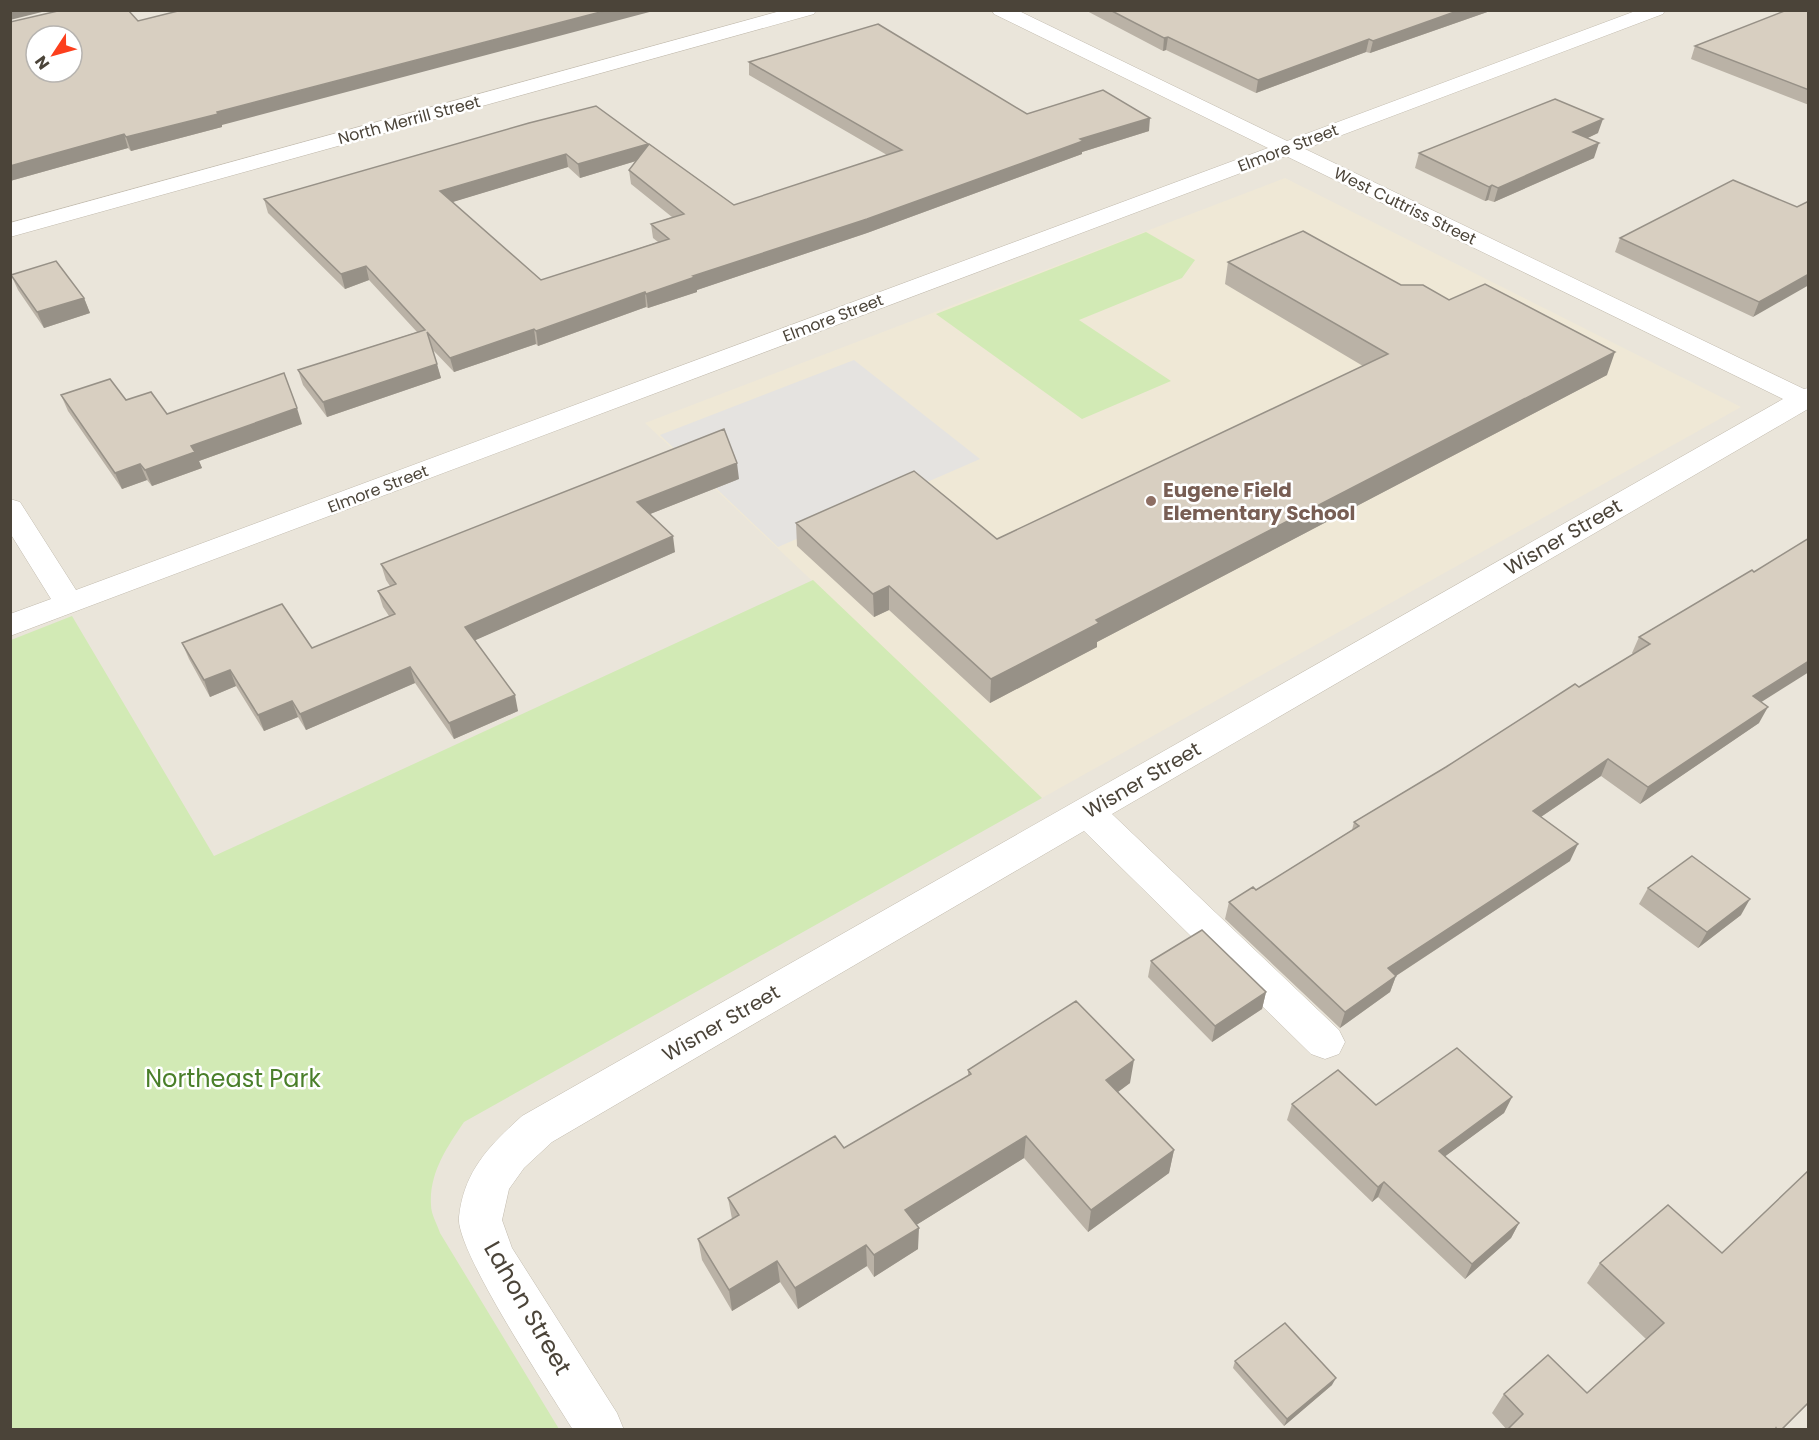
<svg xmlns="http://www.w3.org/2000/svg" width="1819" height="1440" font-family="Poppins,sans-serif">
	<style>
		.residential { fill: #eae5da; fill-rule: evenodd }
		.education { fill: #efe8d6 }
		.green { fill: #d2eab5 }
		.parking { fill: #e5e3e0 }
		.lines { fill: none; stroke-linecap: round; stroke-linejoin: round }
		.minor-casing { stroke: #c2bbae; stroke-width: 1 }
		.minor { fill: #fff; fill-rule: evenodd }
		.wall { fill: #bab2a6; fill-rule: evenodd }
		.shaded-wall { fill: #979187 }
		.building { fill: #d8cfc1; stroke: #979187; stroke-width: 1.5; fill-rule: evenodd }
		.education-dot { fill: #8d6e63; stroke: #fff; stroke-width: 2 }
		.labels { text-anchor: middle; dominant-baseline: central; stroke-width: 5; stroke-linejoin: round; paint-order: stroke }
		.far-street-label { font-size: 16px; fill: #4b4439; stroke: #fff }
		.education-label { font-size: 20px; font-weight: bold; fill: #785e54; stroke: #fff; text-anchor: start }
		.street-label { font-size: 20px; fill: #4b4439; stroke: #fff }
		.near-park-label { font-size: 24px; fill: #4a7f2a; stroke: #fff }
		.near-street-label { font-size: 24px; fill: #4b4439; stroke: #fff }
	</style>
	<rect width="100%" height="100%" fill="#f6f3ec"/>
	<path class="residential" d="M11,11H1808V1429H11ZM36,36H72V72H36Z"/>
	<path class="education" d="M1285,178L1741,407L1042,798L645,423Z"/>
	<path class="green" d="M1146,232L1195,260L1182,278L1079,320L1171,381L1082,419L936,314Z
		M813,580L1042,798L464,1122C447,1147 429,1173 431,1205C431,1214 437,1224 440,1233L559,1429H11V640L72,616L214,856Z"/>
	<path class="parking" d="M854,360L980,459L778,547L660,435Z"/>
	<g class="lines">
		<g class="minor-casing">
			<path id="minor" d="M784,10H816L814,14L10,237V223Z
				M992,10H1017L1287,141L1638,10H1665L1663,14L1305,149L1804,389L1808,388V409L1112,814L1339,1030L1345,1042L1339,1054L1325,1059L1311,1054L1084,831L552,1142L524,1168L509,1189L502,1220L512,1248L617,1413L624,1430H573C551,1394 455,1250 459,1217C464,1171 489,1146 522,1116L1783,399L1286,156L10,636V614L51,599L10,533V499L20,502L76,590L1268,148L994,14Z"/>
		</g>
		<use href="#minor" class="minor"/>
	</g>
	<path class="wall" d="M1085,10H1493L1370,53L1366,52L1256,93L1166,50L1163,51Z
		M1809,12V105L1691,59L1695,46Z
		M10,22L222,125V127L131,151L128,148L10,181Z
		M749,62L1027,114L1149,131L1082,152V154L867,233L697,290V292L648,308L646,307L538,346L536,344L454,372L432,349L441,378L327,417L303,385L298,370L417,332L369,280L345,289L268,213L264,199L529,123L648,144V146L734,205L887,155L749,75ZM636,161L629,170L631,184L672,217L651,224L653,238L658,242L541,280L452,202L568,167L580,178Z
		M1598,133L1587,138L1594,158L1494,202L1488,200L1485,201L1415,168L1419,153Z
		M1809,201L1753,317L1615,252L1620,238L1797,207Z
		M1228,262L1401,285L1449,300L1607,375L1097,642V647L990,703L889,610L874,617L797,546L796,523L997,539L1363,366L1225,284Z
		M11,275L84,298L90,313L44,328L18,290Z
		M61,395L126,400L167,414L302,424L199,461L202,468L152,486L147,480L122,489L68,411Z
		M739,479L650,514L675,552L475,640L518,711L454,739L415,683L306,730L298,717L264,731L236,686L210,697L189,659L182,643L312,648L389,616L383,607L378,591L390,586L386,580L381,564Z
		M1639,637L1761,702L1759,723L1640,804L1601,776L1541,817L1570,861L1396,976L1390,992L1340,1028L1225,919L1229,902L1256,890L1352,830L1354,822L1633,654L1632,653Z
		M1648,888L1741,915L1698,948L1639,904Z
		M1151,961L1266,992L1262,1009L1212,1042L1148,977Z
		M968,1070L1130,1083L1118,1092L1174,1150L1169,1173L1088,1232L1024,1158L916,1225L918,1249L874,1277L867,1266L798,1309L780,1282L732,1311L702,1260L698,1239L732,1219L728,1198L844,1148L968,1076Z
		M1512,1097L1504,1113L1445,1156L1519,1223L1511,1238L1465,1279L1378,1197L1372,1202L1287,1120L1292,1104L1376,1105Z
		M1809,1170V1403L1782,1430H1507L1492,1413L1504,1394L1587,1393L1646,1339L1587,1283L1600,1263L1722,1253Z
		M1235,1361L1332,1385L1284,1426L1233,1368Z"/>
	<path class="shaded-wall" d="M10,10H50L10,20Z
		M608,10H657L222,125V127L131,151L126,137L217,112Z
		M1460,10H1493L1370,53L1373,41Z
		M1168,37L1166,50L1163,51L1164,38Z
		M1369,39L1366,52L1256,93L1258,80Z
		M1150,118L1149,131L1082,152V154L867,233L697,290V292L648,308L646,294L693,276L1080,139Z
		M1603,119L1598,133L1569,147L1573,132Z
		M124,134L128,148L10,181V166Z
		M1599,143L1594,158L1494,202L1498,188Z
		M648,144L649,157L580,178L578,164Z
		M566,154L568,167L443,205L440,191Z
		M1492,185L1488,200L1485,201L1489,187Z
		M366,266L369,280L345,289L341,274Z
		M1809,274V285L1753,317L1759,302Z
		M645,292L646,307L538,346L536,331Z
		M84,298L90,313L44,328L37,312Z
		M534,329L536,344L454,372L450,358Z
		M1615,352L1607,375L1097,642V647L990,703L991,679L1096,620Z
		M437,364L441,378L327,417L323,402Z
		M297,408L302,424L199,461L202,468L152,486L145,470L191,446Z
		M737,463L739,479L640,518L637,502Z
		M140,464L147,480L122,489L115,473Z
		M673,536L675,552L469,643L465,627Z
		M889,586V610L874,617L873,594Z
		M1809,661V672L1744,713L1753,696Z
		M410,667L415,683L306,730L300,714Z
		M230,670L236,686L210,697L204,680Z
		M515,695L518,711L454,739L449,723Z
		M292,701L298,717L264,731L258,715Z
		M1768,707L1759,723L1640,804L1648,787Z
		M1608,759L1601,776L1526,827L1533,811Z
		M1578,844L1570,861L1382,985L1388,968Z
		M1750,899L1741,915L1698,948L1707,932Z
		M1396,976L1390,992L1340,1028L1345,1012Z
		M1266,992L1262,1009L1212,1042L1215,1026Z
		M1134,1060L1130,1083L1103,1103L1106,1080Z
		M1512,1097L1504,1113L1432,1166L1439,1151Z
		M1026,1136L1024,1158L905,1232V1210Z
		M1174,1150L1169,1173L1088,1232L1091,1210Z
		M1384,1182L1378,1197L1372,1202L1378,1187Z
		M1519,1223L1511,1238L1465,1279L1472,1264Z
		M919,1228L918,1249L874,1277V1255Z
		M866,1245L867,1266L798,1309L795,1288Z
		M777,1261L780,1282L732,1311L729,1290Z
		M1336,1378L1332,1385L1284,1426L1287,1419Z"/>
	<path class="building" d="M62,10H128L138,21L182,10H608L217,112L218,114L126,137L124,134L10,166V22ZM36,36H72V72H36Z
		M1110,10H1460L1373,41L1369,39L1258,80L1168,37L1164,38Z
		M1787,10H1805L1809,12V90L1695,46Z
		M878,24L1027,114L1103,90L1150,118L1080,139L1083,141L867,219L693,276L695,277L646,294L645,292L536,331L534,329L450,358L427,332L437,364L323,402L298,370L425,330L366,266L341,274L264,199L529,123L596,106L648,144L578,164L566,154L440,191L541,280L669,239L651,224L684,214L629,170L649,144L734,205L902,150L749,62Z
		M1555,99L1603,119L1573,132L1599,143L1498,188L1492,185L1489,187L1419,153Z
		M1733,180L1797,207L1809,201V274L1759,302L1620,238Z
		M1303,231L1401,285H1423L1449,300L1485,284L1615,352L1096,620L1099,623L991,679L889,586L873,594L796,523L914,471L997,539L1388,354L1228,262Z
		M56,261L84,298L37,312L11,275Z
		M284,373L297,408L191,446L195,452L145,470L140,464L115,473L61,395L110,379L126,400L151,392L167,414Z
		M724,429L737,463L637,502L673,536L465,627L515,695L449,723L410,667L300,714L292,701L258,715L230,670L204,680L182,643L282,604L312,648L395,614L378,591L396,584L381,564Z
		M1809,538V661L1753,696L1768,707L1648,787L1608,759L1533,811L1578,844L1388,968L1396,976L1345,1012L1229,902L1253,887L1256,890L1359,826L1354,822L1446,767L1575,684L1579,687L1650,644L1639,637L1752,570L1754,572Z
		M1692,856L1750,899L1707,932L1648,888Z
		M1202,930L1266,992L1215,1026L1151,961Z
		M1076,1001L1134,1060L1106,1080L1174,1150L1091,1210L1026,1136L905,1210L919,1228L874,1255L866,1245L795,1288L777,1261L729,1290L698,1239L739,1215L728,1198L835,1136L844,1148L971,1074L968,1070Z
		M1457,1048L1512,1097L1439,1151L1519,1223L1472,1264L1384,1182L1378,1187L1292,1104L1338,1070L1376,1105Z
		M1809,1170V1402L1781,1430H1777L1776,1428L1775,1430H1507L1523,1414L1504,1394L1548,1355L1587,1393L1664,1323L1600,1263L1668,1205L1722,1253Z
		M1285,1323L1336,1378L1287,1419L1235,1361Z"/>
	<circle class="education-dot" cx="1151" cy="501" r="6"/>
	<g class="labels">
		<g class="far-street-label">
			<text transform="translate(409 120) rotate(-15)">North Merrill Street</text>
			<text transform="translate(1288 148) rotate(-21)">Elmore Street</text>
			<text transform="translate(1405 206) rotate(26)">West Cuttriss Street</text>
			<text transform="translate(833 318) rotate(-21)">Elmore Street</text>
			<text transform="translate(378 489) rotate(-21)">Elmore Street</text>
		</g>
		<g class="education-label">
			<text x="1163" y="490">Eugene Field<tspan x="1163" dy="23">Elementary School</tspan></text>
		</g>
		<g class="street-label">
			<text transform="translate(1563 537) rotate(-30)">Wisner Street</text>
			<text transform="translate(1142 780) rotate(-30)">Wisner Street</text>
			<text transform="translate(721 1023) rotate(-30)">Wisner Street</text>
		</g>
		<g class="near-park-label">
			<text x="233" y="1078">Northeast Park</text>
		</g>
		<g class="near-street-label">
			<text transform="translate(528 1308) rotate(60)">Lahon Street</text>
		</g>
	</g>
	<rect width="1819" height="1440" fill="none" stroke="#4b4439" stroke-width="24"/>
	<g transform="translate(54 54) rotate(234)"><circle r="28" fill="#ffffff" stroke="#b7b4b0" stroke-width="1.5"/>
	<path d="M0-4.5L10 22L0 15L-10 22Z" fill="#fc3f1d"/>
	<text y="-9" font-size="16" font-weight="bold" text-anchor="middle" fill="#4b4439">N</text>
	</g>
</svg>
